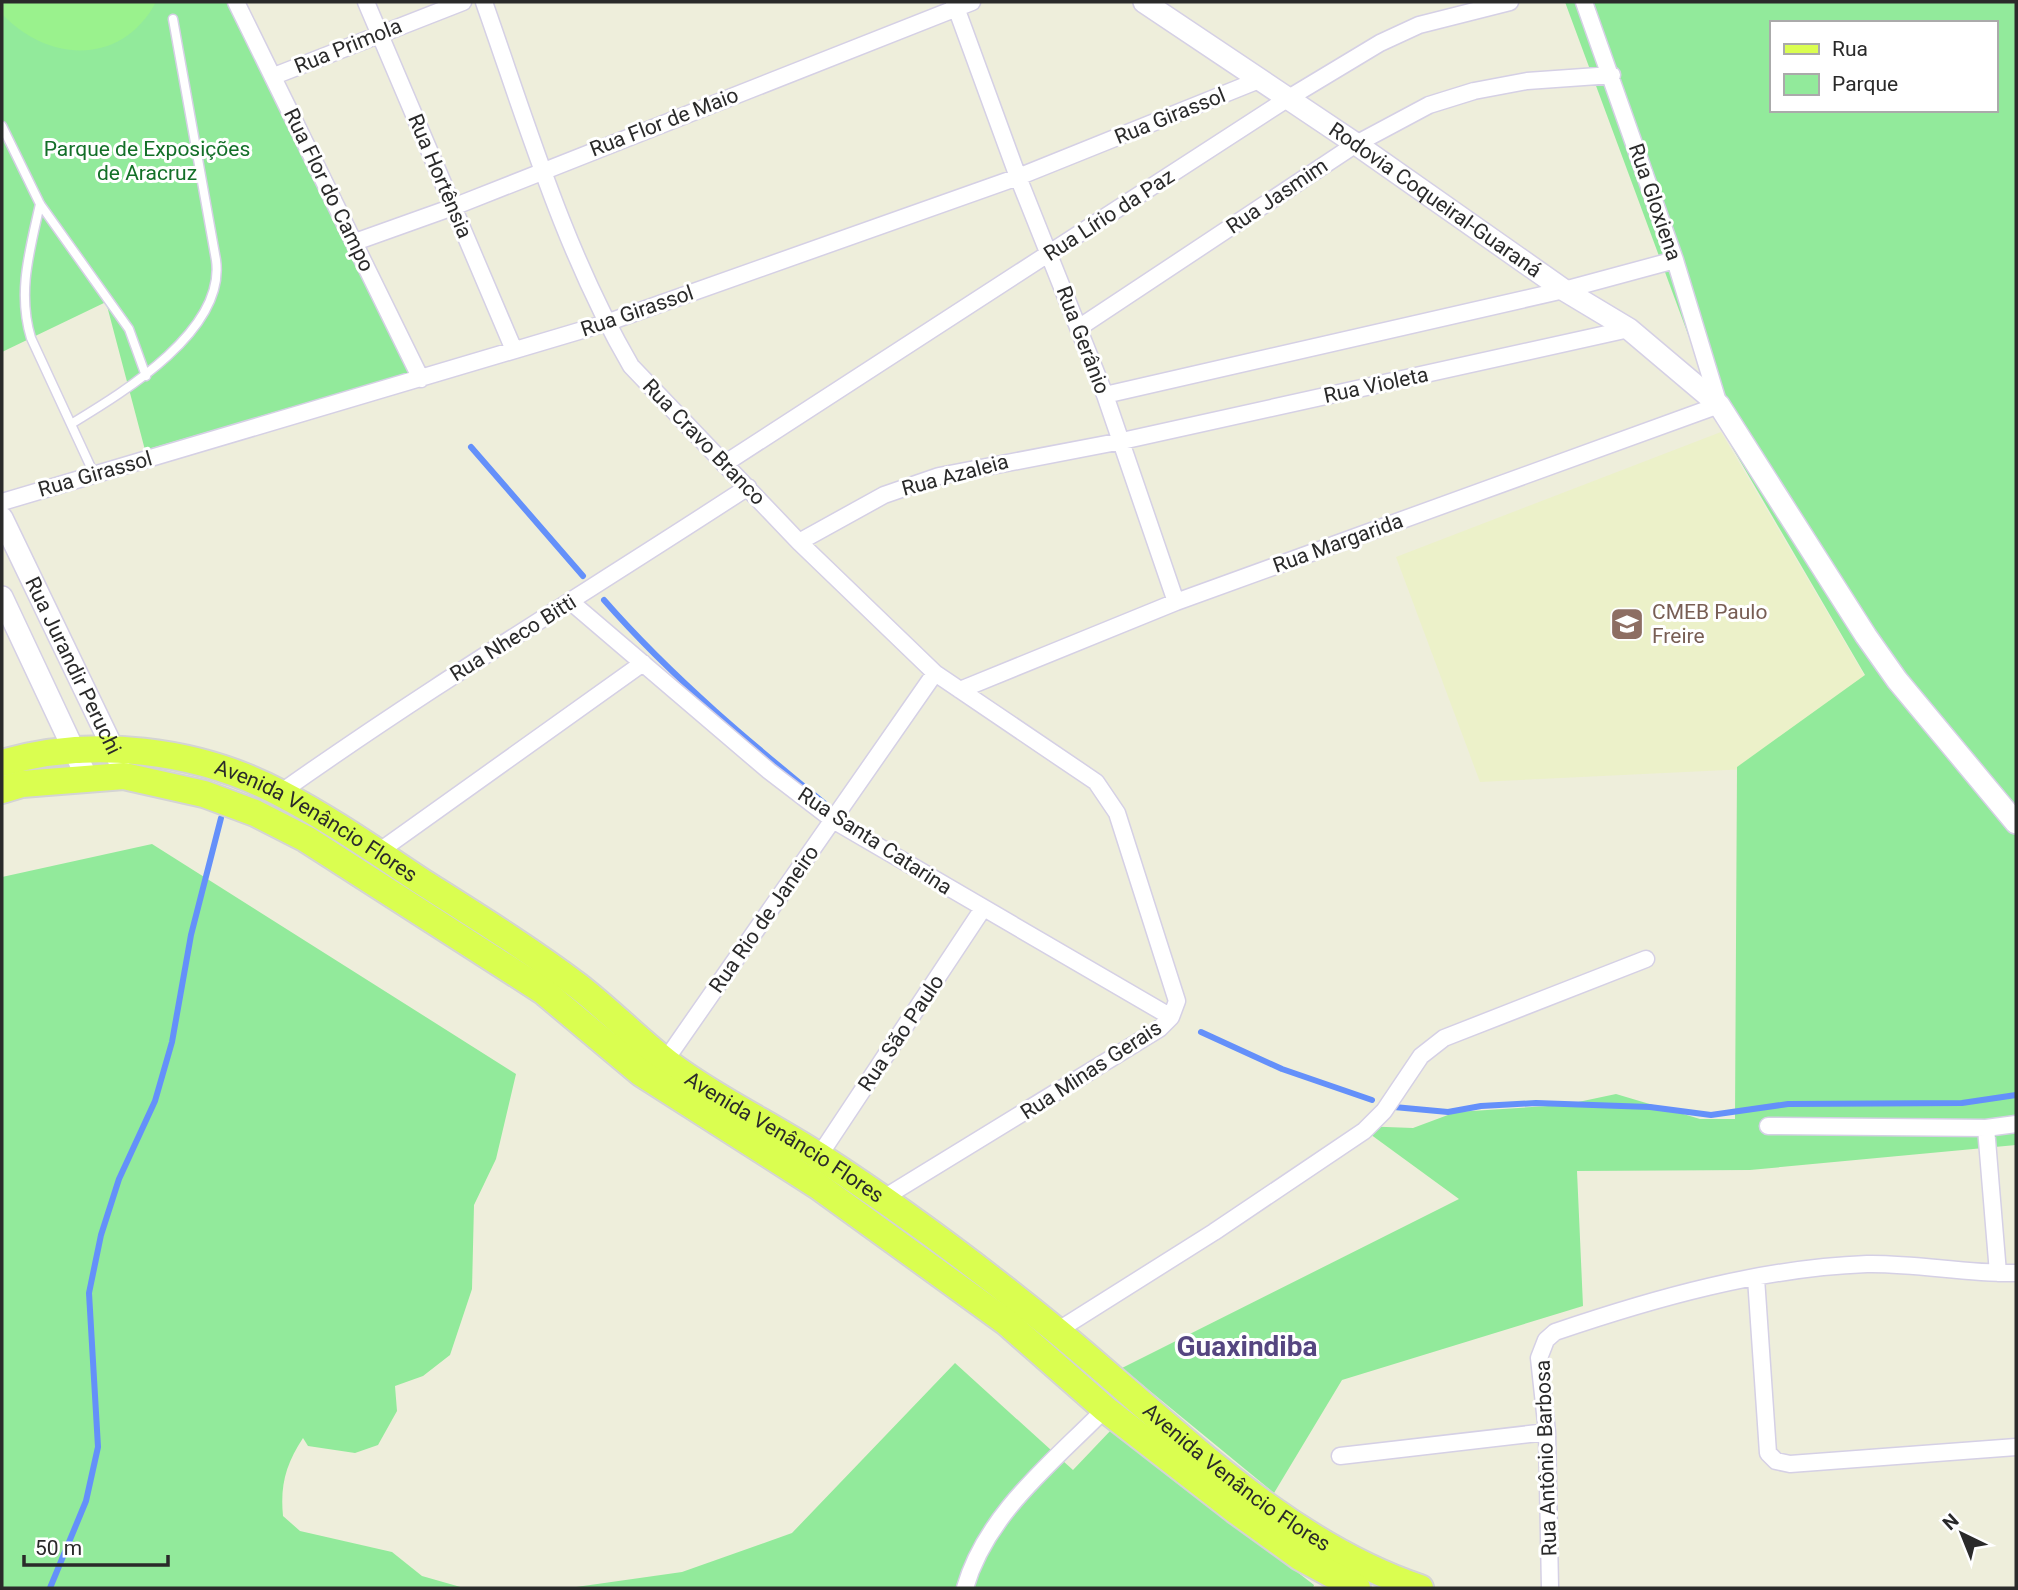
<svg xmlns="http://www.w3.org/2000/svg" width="2018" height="1590" font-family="Roboto,sans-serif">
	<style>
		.education { fill: #ecf1c9 }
		.green { fill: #92ea9b; fill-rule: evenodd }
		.pitch { fill: #9af28d }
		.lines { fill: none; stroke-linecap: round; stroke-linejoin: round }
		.stream { stroke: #6490fa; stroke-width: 6 }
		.service-casing { stroke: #d5d0e5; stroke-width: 11 }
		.minor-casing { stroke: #d5d0e5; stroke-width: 19 }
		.tertiary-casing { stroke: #d5d0e5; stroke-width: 24 }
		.primary-casing { stroke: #d4d4d4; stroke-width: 30 }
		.service { stroke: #fff; stroke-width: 8 }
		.minor { stroke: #fff; stroke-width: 16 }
		.tertiary { stroke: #fff; stroke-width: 21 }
		.primary { stroke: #dafe50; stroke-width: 26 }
		.labels { text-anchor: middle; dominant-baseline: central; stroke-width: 6; stroke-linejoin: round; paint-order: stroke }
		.street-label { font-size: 21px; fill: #2a2a2a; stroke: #fff }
		.park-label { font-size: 21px; fill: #136f28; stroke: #fff }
		.education-label { font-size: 21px; fill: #785e54; stroke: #fff; text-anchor: start }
		.district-label { font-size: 28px; font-weight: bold; fill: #554680; stroke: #fff }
	</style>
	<rect width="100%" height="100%" fill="#eeeedb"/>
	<path class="education" d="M1721,432L1873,690L1748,769L1480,782L1396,557Z"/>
	<path class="green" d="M2,2H228L415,371L145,450L106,302L2,352Z
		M1565,2H2016V1145L1750,1170L1577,1171L1583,1306L1342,1380L1274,1493L1122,1368L1459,1199L1359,1126L1413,1128L1456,1112L1564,1105L1616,1094L1700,1119H1735L1737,767L1865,675L1726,437ZM1771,23H1995V110H1771Z
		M152,844L516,1074L496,1159L474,1205L472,1289L450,1355L423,1376L395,1386L397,1411L378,1445L355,1453L308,1446L303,1438C286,1464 280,1485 283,1516L300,1531L392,1552L422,1576L464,1588H2V877Z
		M955,1363L1073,1470L1112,1429L1314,1585L1313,1588H569L682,1572L792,1533Z"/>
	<path class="pitch" d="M2,2H156C122,66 48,63 2,14Z"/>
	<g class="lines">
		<path class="stream" d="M471,447L583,576
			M604,600C673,679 754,746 835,812
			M1201,1032L1282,1069L1372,1100
			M1394,1107L1448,1112L1481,1106L1536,1103L1650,1107L1711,1115L1788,1104L1962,1103L2016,1095
			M50,1588L86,1501L98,1447L89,1293L101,1235L119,1179L155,1101L172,1042L191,935L221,818"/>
		<g class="service-casing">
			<path id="service" d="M2,126L40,204L129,329L146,376
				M40,204C30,250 17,292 31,338L94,474
				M71,424C122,393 226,331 216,260L173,19"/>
		</g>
		<g class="minor-casing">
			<path id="minor" d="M236,2L421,379
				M366,2L514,350
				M484,2C527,124 565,253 631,366L799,542L935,673L1096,782L1117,813L1177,1001L1171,1017L1159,1029L882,1199
				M954,2L1018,177L1105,395L1176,602
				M274,76L463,2
				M355,242L453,207L972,2
				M1080,327L1356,144L1429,105L1474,91L1527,81L1612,75
				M1105,395L1564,290L1675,260
				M724,464L1287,99L1380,43L1419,25L1510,2
				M2,502L606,323L1018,177L1259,80
				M799,542L884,495L939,476L1122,441L1629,329
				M571,602L769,771L833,820L1171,1017
				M960,690L1176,602L1719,405L1675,260L1584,2
				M280,793C432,685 592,589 748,487
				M377,853L643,663
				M665,1061L935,673
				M1768,1126L1986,1128L2016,1124
				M1986,1128L1998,1273
				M819,1156L982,910
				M1756,1278L1768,1453L1776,1461L1790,1464L2016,1447
				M1057,1331L1214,1232L1364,1131L1384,1111L1421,1056L1444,1038L1646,959
				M1340,1456L1547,1432
				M965,1588C986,1514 1053,1462 1105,1409
				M1550,1588L1547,1432L1539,1358L1546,1340L1555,1332C1655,1298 1761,1268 1867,1264C1917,1263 1966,1274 2016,1273"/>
		</g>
		<g class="tertiary-casing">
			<g id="tertiary">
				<path id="s1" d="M1144,2L1356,144L1564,290L1629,329L1719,405L1866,636L1897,680L2016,823"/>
				<path id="s2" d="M2,518L119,761"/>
				<path d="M2,597L87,778"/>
			</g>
		</g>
		<g class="primary-casing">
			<g id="primary">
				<path id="s3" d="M2,763C92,737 197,749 280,793C330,819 377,852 424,883C476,916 529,949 578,986C609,1010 637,1039 668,1063C715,1098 769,1124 819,1156C901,1209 981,1269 1057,1331C1169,1423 1280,1541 1420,1588"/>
				<path d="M2,790L22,784L124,776L204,794L255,813L306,839L543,991L641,1073L818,1186L1006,1322L1105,1409L1235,1510L1300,1557L1357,1588"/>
			</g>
		</g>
		<use href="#service" class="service"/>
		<use href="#minor" class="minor"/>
		<use href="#tertiary" class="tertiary"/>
		<use href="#primary" class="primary"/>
	</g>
	<defs>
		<g id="school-square" transform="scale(1.75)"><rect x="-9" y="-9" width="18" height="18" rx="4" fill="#8d6e63" stroke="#fff"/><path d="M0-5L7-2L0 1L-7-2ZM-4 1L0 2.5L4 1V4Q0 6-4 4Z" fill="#fff"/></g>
	</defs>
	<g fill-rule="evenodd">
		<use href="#school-square" x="1627" y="624"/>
	</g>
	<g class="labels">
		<g class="street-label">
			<text transform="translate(348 46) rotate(-22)">Rua Primola</text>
			<text transform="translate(1170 116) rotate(-22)">Rua Girassol</text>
			<text transform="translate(664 122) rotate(-21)">Rua Flor de Maio</text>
			<text transform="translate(440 176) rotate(67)">Rua Hortênsia</text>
			<text transform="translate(329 190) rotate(64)">Rua Flor do Campo</text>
			<text transform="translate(1277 196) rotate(-34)">Rua Jasmim</text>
			<text stroke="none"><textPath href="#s1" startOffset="352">Rodovia Coqueiral-Guaraná</textPath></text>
			<text transform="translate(1655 202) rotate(71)">Rua Gloxiena</text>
			<text transform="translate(1109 215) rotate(-33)">Rua Lírio da Paz</text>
			<text transform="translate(637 311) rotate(-19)">Rua Girassol</text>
			<text transform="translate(1083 340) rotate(69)">Rua Gerânio</text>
			<text transform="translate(1376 385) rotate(-12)">Rua Violeta</text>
			<text transform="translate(704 442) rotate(46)">Rua Cravo Branco</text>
			<text transform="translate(95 474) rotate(-16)">Rua Girassol</text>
			<text transform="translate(955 475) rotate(-15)">Rua Azaleia</text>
			<text transform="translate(1338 543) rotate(-20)">Rua Margarida</text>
			<text transform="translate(513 638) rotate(-32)">Rua Nheco Bitti</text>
			<text stroke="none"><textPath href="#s2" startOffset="164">Rua Jurandir Peruchi</textPath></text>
			<text stroke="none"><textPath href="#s3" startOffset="331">Avenida Venâncio Flores</textPath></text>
			<text transform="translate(875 841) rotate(33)">Rua Santa Catarina</text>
			<text transform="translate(764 919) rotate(-55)">Rua Rio de Janeiro</text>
			<text transform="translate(901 1033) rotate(-56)">Rua São Paulo</text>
			<text transform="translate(1091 1070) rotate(-33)">Rua Minas Gerais</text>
			<text stroke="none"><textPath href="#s3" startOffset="898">Avenida Venâncio Flores</textPath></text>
			<text transform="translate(1546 1458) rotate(-92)">Rua Antônio Barbosa</text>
			<text stroke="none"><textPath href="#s3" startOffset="1465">Avenida Venâncio Flores</textPath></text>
		</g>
		<g class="park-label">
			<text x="147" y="149">Parque de Exposições<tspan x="147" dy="24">de Aracruz</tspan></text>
		</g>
		<g class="education-label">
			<text x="1652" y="612">CMEB Paulo<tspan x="1652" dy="24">Freire</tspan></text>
		</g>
		<g class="district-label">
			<text x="1247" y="1346">Guaxindiba</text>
		</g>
	</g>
	<rect width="2018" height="1590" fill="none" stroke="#2a2a2a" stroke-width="7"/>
	<rect x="1770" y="21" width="228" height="91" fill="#ffffff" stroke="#aaaaaa" stroke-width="2"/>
	<rect x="1784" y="44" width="35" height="10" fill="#dafe50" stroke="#aaaaaa" stroke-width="2"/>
	<text x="1832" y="56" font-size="21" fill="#2a2a2a">Rua</text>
	<rect x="1784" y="74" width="35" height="21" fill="#92ea9b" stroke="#aaaaaa" stroke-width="2"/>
	<text x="1832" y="91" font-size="21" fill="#2a2a2a">Parque</text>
	<g transform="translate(1962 1534) rotate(317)" stroke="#ffffff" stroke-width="5" paint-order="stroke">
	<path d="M0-5L12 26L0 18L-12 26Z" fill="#2a2a2a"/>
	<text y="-10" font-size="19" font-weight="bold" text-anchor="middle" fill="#2a2a2a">N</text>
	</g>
	<path d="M24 1555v10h144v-10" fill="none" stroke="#2a2a2a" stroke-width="3.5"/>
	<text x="35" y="1555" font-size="21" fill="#2a2a2a" stroke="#ffffff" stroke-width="5" paint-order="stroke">50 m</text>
</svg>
